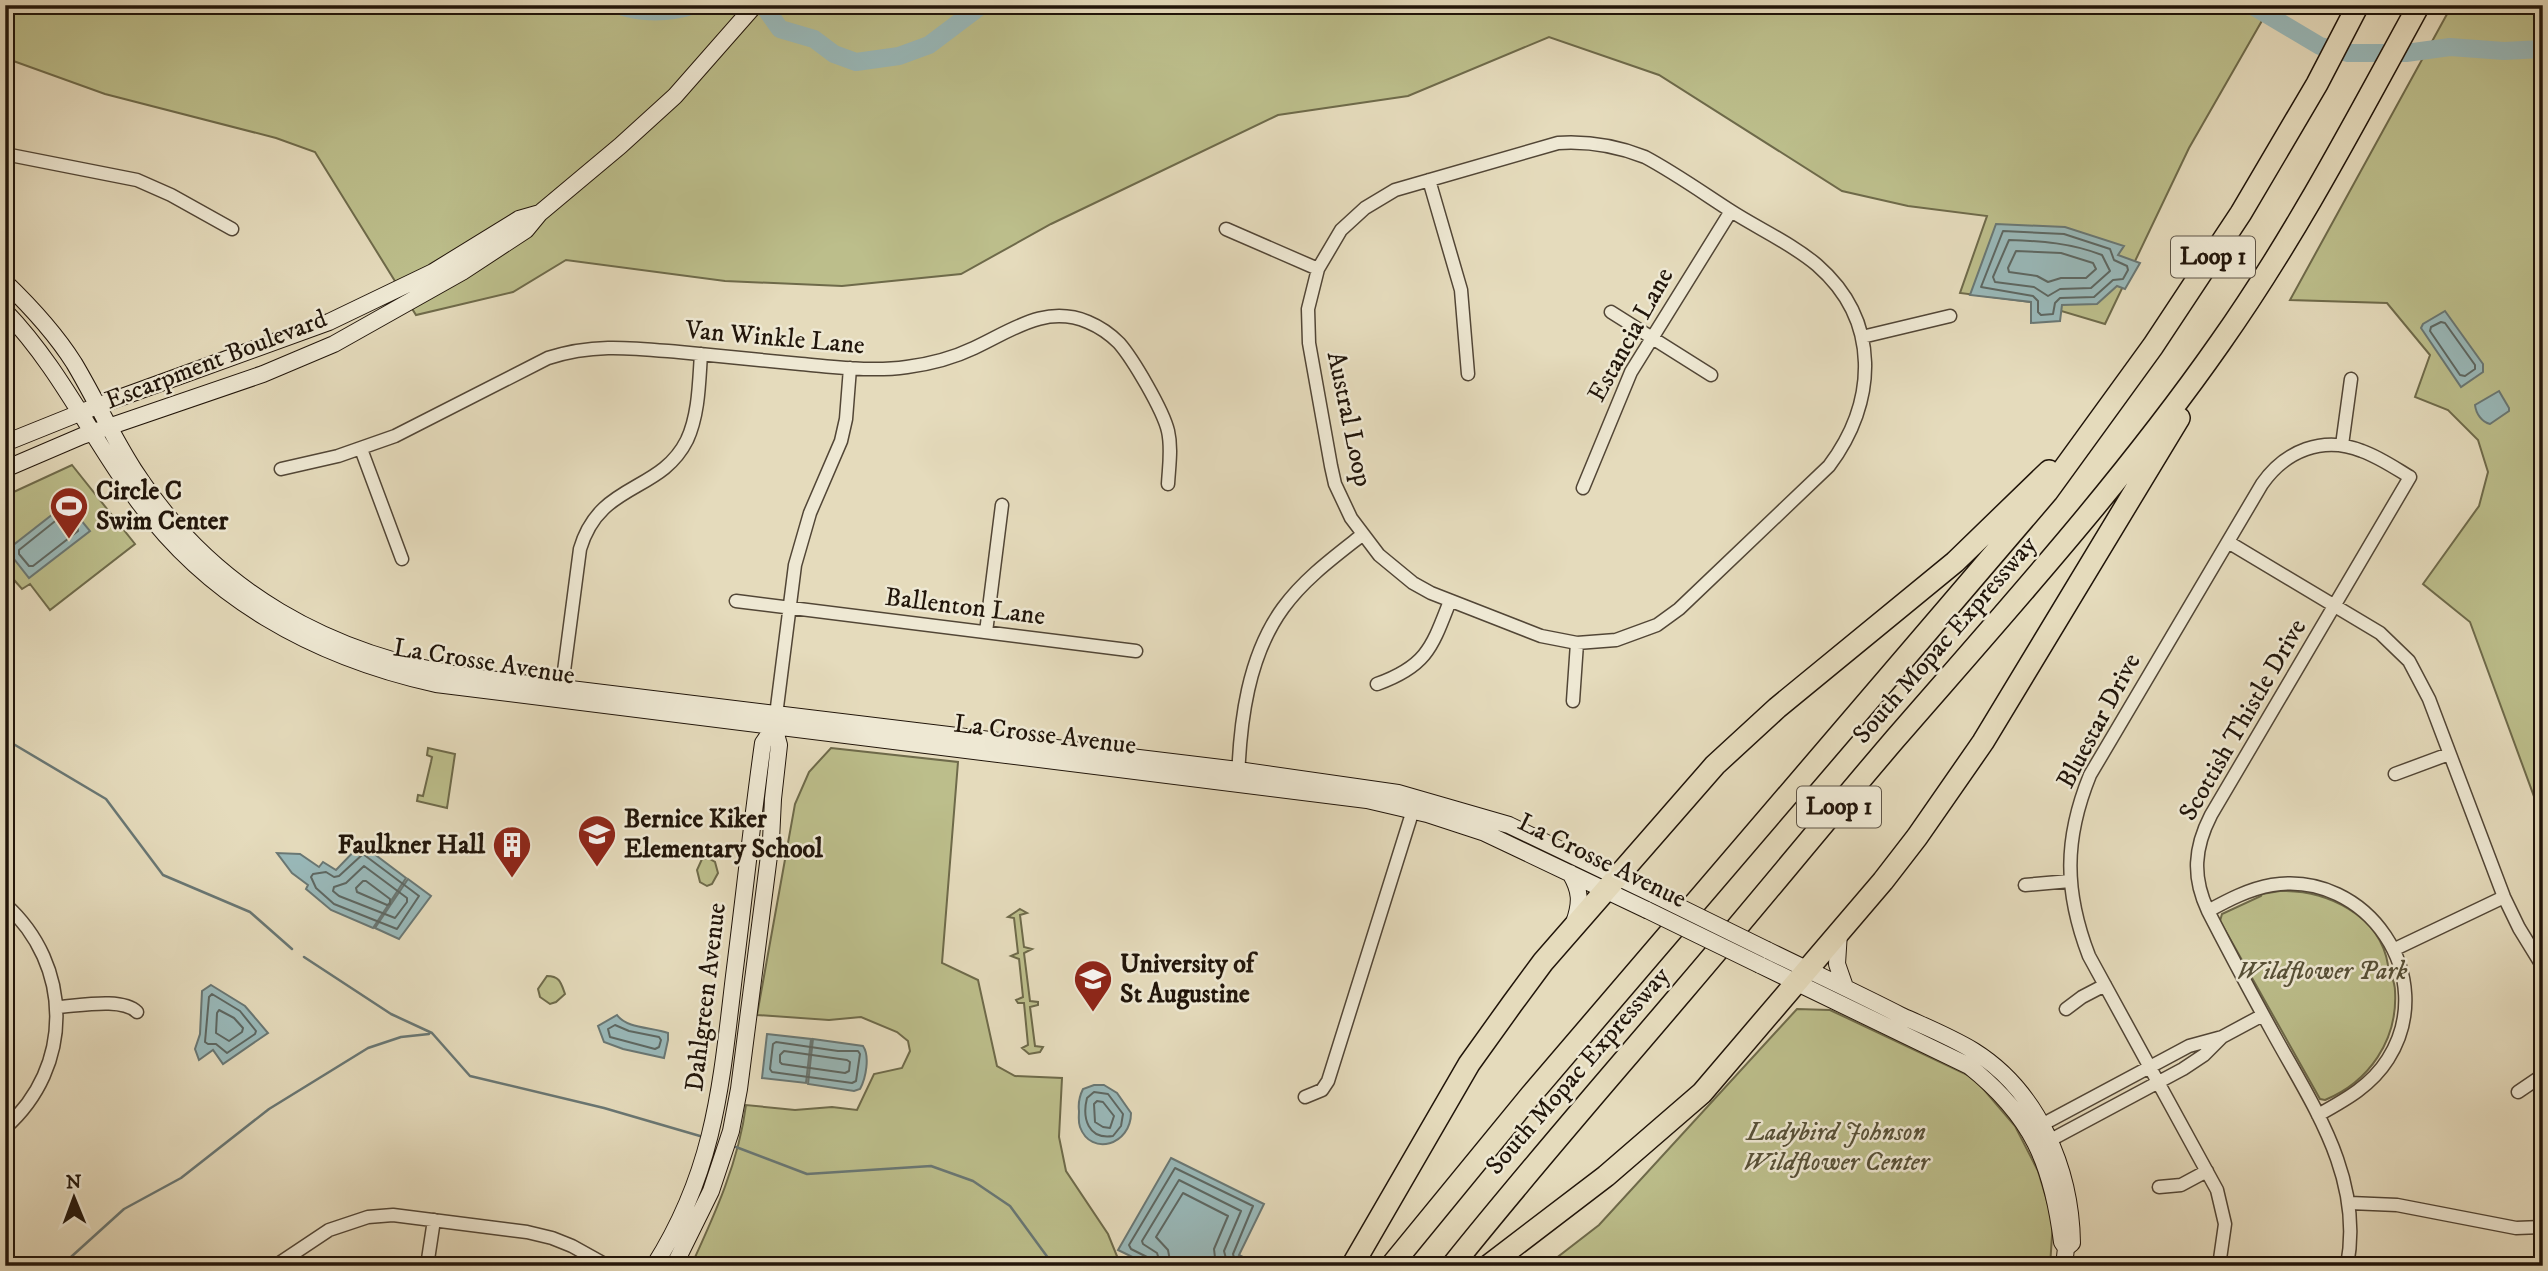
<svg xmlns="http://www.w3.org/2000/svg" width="2548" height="1271" font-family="'IM FELL DW Pica',serif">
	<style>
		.green { fill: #bcbe8b; stroke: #6e6a4a; stroke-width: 2 }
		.water { fill: #99b9ba; stroke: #697774; stroke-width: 2 }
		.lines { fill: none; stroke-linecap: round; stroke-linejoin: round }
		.shore { stroke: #5d6762; stroke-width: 2 }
		.stream { stroke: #697774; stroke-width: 2.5 }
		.river { stroke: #99b9ba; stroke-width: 18 }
		.street-casing { stroke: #524636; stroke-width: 15 }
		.secondary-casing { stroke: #21150a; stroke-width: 18 }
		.highway-casing { stroke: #21150a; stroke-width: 24 }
		.street { stroke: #eee8d3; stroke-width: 12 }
		.secondary { stroke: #eee8d3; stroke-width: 16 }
		.highway { stroke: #e5dbbc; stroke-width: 21 }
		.secondary-bridge-casing { stroke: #21150a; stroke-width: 18; stroke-linecap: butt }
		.secondary-bridge { stroke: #eee8d3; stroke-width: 16 }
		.labels { text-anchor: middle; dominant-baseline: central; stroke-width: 5; stroke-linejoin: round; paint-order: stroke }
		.shield { fill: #eee8d3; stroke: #5e5446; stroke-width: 2 }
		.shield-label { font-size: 24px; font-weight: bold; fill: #21150a }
		.street-label { font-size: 26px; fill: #21150a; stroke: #eee8d3 }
		.poi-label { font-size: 26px; font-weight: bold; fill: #21150a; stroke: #eee8d3; text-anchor: start }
		.park-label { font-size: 26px; font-style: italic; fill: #575037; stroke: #eee8d3 }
	</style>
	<rect width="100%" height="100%" fill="#e5dbbc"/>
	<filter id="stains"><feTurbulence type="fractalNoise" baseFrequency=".00286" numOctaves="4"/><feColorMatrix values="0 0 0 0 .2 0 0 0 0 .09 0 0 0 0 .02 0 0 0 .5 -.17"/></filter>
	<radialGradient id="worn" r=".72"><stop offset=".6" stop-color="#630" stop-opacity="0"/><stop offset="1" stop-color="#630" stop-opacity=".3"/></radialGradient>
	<path class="green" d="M5,5H2271L2189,148L2105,324L2031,302L1960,293L1987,216L1908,206L1842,191L1659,75L1549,37L1408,96L1278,115L1051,224L961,274L842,286L725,281L566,260L513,292L416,315L315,152L276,138L105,94L5,58Z
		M2452,5H2543V821L2470,622L2423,584L2479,506L2488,472L2478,440L2448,410L2415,397L2430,355L2387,303L2290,300Z
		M72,465L135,544L50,610L30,584L22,589L15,581L5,589V496Z
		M428,748L455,754L447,808L417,801L418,795L423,796L431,762L432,757L427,755Z
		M831,748L958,762L942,963L978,980L997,1066L1015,1076L1062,1078L1059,1137L1066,1171L1108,1234L1121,1266H691C715,1214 739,1161 746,1105L795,1110L832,1107L857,1110L874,1074L902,1068L910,1051L908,1041L897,1032L861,1017L829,1020L757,1015L795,804L809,772Z
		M708,858L715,862L718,873L712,884L707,886L700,882L697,870L702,859Z
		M2280,891C2327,890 2380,915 2388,965C2390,974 2395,981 2395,991C2398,1040 2369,1082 2325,1100L2320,1099L2220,921L2222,914L2261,896L2262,894Z
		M1020,909L1027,913L1020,915L1024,947L1032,949L1024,953L1030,1001L1038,1002V1005L1030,1007L1035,1046L1043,1047L1040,1052L1029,1054L1022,1048L1028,1045L1024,1003H1018L1016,1000L1023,997L1019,959L1011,956L1018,953L1014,918L1008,917Z
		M547,976C560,976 561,983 565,994L556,1002L550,1004L540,997L538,989Z
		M1797,1009L1830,1010L1974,1078L2015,1126L2038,1171L2053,1221L2050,1266H1546L1599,1225Z"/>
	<path class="water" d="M1996,224L2065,227L2124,246L2118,255L2140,263L2125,289L2117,286L2097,304L2062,305L2060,321L2031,323V302L1970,295Z
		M2445,311L2483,364V372L2461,387L2421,328L2423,324Z
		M2499,391L2509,408V411L2490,424C2482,422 2476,414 2475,405Z
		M67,503L90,531L29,578L7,550Z
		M361,844L406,878L373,928L331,910L306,889L308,885L292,873L277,853L300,854L319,867L323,862L336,870Z
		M408,879L431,896L399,939L375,928Z
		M211,985L245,1006L268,1033L223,1064L213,1050L199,1060L195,1049L200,1034L202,991Z
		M617,1015C627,1029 653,1027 668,1033V1040L664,1058L623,1049L604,1042L598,1026Z
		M767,1034L811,1039L806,1083L762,1078Z
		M813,1039L863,1046C870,1056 866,1078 860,1089L854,1091L808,1084Z
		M1104,1085L1117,1093L1131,1113C1131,1145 1091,1157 1080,1127C1078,1122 1079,1116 1079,1111C1078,1103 1079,1097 1083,1089L1094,1085Z
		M1171,1158L1264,1204L1239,1255L1260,1266H1151L1118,1250Z"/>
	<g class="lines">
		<path class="shore" d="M2003,231L2064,234L2110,249L2114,260L2127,266L2128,270L2123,279L2113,280L2094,297L2060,298L2055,303L2053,314L2041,315L2038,312V301L2033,296L1981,287Z
			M2009,240C2042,241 2071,243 2102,255L2110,271L2091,288L2060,289L2048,296L2034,287L1995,282L1993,277Z
			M2016,251L2061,253L2093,263L2096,269L2086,278H2061L2048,282L2037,276L2009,272L2008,268Z
			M2441,322L2445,323L2475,365V369L2465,376L2460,375L2430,331L2431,327Z
			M64,514C70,515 78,525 78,531L33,566H29L19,554V550Z
			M363,854L419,896L397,929L334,904L316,888L311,877L313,874L326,872L334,877L339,876Z
			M364,866L407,898V902L395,918L339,896L333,891L334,887L346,883Z
			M363,881H366L390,899V904L387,905L357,892L356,888Z
			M212,994L240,1011L256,1031L255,1034L227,1053L216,1044H208L205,1042L209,997Z
			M219,1010L234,1018L243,1028L242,1032L229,1041L216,1033L217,1013Z
			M615,1025L629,1031L659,1037L661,1040L659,1047L655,1049L610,1037L608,1029Z
			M776,1042L838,1051H858L860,1054L856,1081L852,1083L772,1072L770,1069L773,1044Z
			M784,1051L847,1060L850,1062L849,1071L845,1073L782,1064L780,1062V1055Z
			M1094,1092L1108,1094L1123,1114L1121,1126L1113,1136C1088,1140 1082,1118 1087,1098Z
			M1097,1101L1103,1102L1114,1116L1110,1128L1103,1127L1095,1122L1094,1104Z
			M1152,1266L1149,1258L1131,1249L1129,1245L1175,1168L1253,1206L1233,1254L1235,1261L1244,1266
			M1161,1266L1157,1253L1143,1244L1142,1241L1179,1180L1241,1211L1224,1251L1228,1266
			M1171,1266L1168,1250L1156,1237L1183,1193L1228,1216L1214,1249L1216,1266"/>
		<path class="stream" d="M5,739L106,799L163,875L250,912L292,949
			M304,957L391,1014L432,1033L470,1076L604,1108L700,1136
			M736,1147L807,1174L931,1166L973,1181L1010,1206L1054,1266
			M61,1266L124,1209L181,1178L269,1109L368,1048L401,1037L429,1034"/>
		<path class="river" d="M617,5C643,14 670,13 695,5
			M763,5L780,29L814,39L834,54L856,62L899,56L929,45L982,5
			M2251,5L2320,46L2348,53H2406L2450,47L2504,51L2543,49"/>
		<g class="street-casing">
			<path id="street" d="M1558,143C1588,141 1617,146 1645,157C1675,173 1703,193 1731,211C1759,229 1791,243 1817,265C1881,321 1877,402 1829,466L1679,609L1657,625L1616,640L1577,643L1541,636L1431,593L1413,583L1379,555L1351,518L1335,484L1331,466L1309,343L1308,309L1318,269L1341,230L1365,208L1395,190Z
				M5,154L137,180L171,195L232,229
				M1429,180L1461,290L1468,374
				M1226,229L1318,269
				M1611,312L1711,375
				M1862,337L1950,316
				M2342,445L2351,379
				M361,449L402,559
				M281,469L338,456L395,436L548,358C594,343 632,348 679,352C720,356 761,360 801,364C837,367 872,372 907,367C930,364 953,358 974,348C1011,331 1045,304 1088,322C1100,327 1110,334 1119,343C1133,359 1163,410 1168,431C1172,448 1169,466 1168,484
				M1583,488L1631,372L1731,211
				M2228,542L2380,633L2409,661L2429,699L2504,897L2519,928L2543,967
				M736,601L1136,651
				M986,632L1002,505
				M1377,684C1427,666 1432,647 1450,601
				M561,694L580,549C600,481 660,494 687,440C699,414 699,382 701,354
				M1573,701L1577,643
				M776,715L795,565L810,513L841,441L846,419L850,368
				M2395,774L2449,754
				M1238,779C1240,721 1248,656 1283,608C1304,579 1334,557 1362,535
				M2025,885L2070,881
				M5,904C73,965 74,1067 5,1128
				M2208,911C2228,900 2249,889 2272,885C2367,870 2440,977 2388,1059C2371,1086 2345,1100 2318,1115
				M2395,949L2504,897
				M57,1007C78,1006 122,997 137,1012
				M2066,1009L2082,997L2105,985
				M2518,1092L2543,1075
				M1305,1097L1322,1090L1328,1081L1413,810
				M2034,1129L2189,1046L2222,1037L2263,1015
				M2043,1144L2183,1069L2204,1055L2222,1037
				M2159,1187L2181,1185L2207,1171
				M2350,1203L2397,1205L2516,1228L2543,1227
				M275,1266L329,1230L368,1217L393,1215L527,1232L552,1238L572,1246L608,1266
				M427,1266L434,1220
				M2219,1266L2225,1224L2217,1190L2089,956C2064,891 2064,839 2090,775L2262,484C2285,451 2323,435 2362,451C2379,457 2395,468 2410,477L2211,815C2194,848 2192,877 2208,911C2229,952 2251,993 2273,1033C2313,1106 2364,1178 2347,1266"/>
		</g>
		<g class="secondary-casing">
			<path id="secondary" d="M5,282C31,307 55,333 74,363C95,398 112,436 134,470C212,591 331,657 472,677L1238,770L1398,793L1509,825L1655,895
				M5,311C58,366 89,433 133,494C206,598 314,657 436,684L1367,800L1427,814L1485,833L1647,910
				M5,443L97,406L329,322L433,272L519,219L540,213
				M5,469L82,436L263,374L334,344L462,272L526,230L540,213L620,146L675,96L755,5
				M1570,873C1581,891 1581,903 1574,923
				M1839,932L1837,964L1845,987
				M1767,950C1812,972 1857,993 1902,1016C1926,1027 1951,1037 1974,1051C2038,1091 2071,1169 2072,1243L2066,1248L2064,1266
				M1760,965L1969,1066C2032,1116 2052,1163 2062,1242L2066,1248
				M654,1266C715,1170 721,1085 734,976C744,898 752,821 763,743L774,727
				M674,1266L711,1191L731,1131L739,1089L771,840L773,799L779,745L774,727L776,717"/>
		</g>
		<g class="highway-casing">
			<path id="highway" d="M1352,1266L1469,1064L1512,1004L1543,962L1715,765L1777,708L1955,562L2049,471
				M1391,1266L1531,1095L2047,492L2153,346L2241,213L2317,84L2358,5
				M1452,1266C1527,1172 1606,1082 1684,990C1755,907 1824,822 1895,739C2007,610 2122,483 2220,343C2295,237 2356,120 2419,5
				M1488,1266L1606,1176L1702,1093L1883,881L1917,837L1983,742L2179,418"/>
		</g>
		<use href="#street" class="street"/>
		<use href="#secondary" class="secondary"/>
		<use href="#highway" class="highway"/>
		<g class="secondary-bridge-casing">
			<path id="secondary-bridge" d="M1655,895L1767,950
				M1647,910L1760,965"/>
		</g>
		<use href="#secondary-bridge" class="secondary-bridge"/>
	</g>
	<defs>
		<g id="stadium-pin" transform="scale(2.0125)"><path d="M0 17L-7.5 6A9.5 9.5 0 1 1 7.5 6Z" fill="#8f2418" stroke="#eee8d3"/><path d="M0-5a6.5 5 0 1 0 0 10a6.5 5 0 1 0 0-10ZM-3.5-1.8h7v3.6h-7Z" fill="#fff"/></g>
		<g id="school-pin" transform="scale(2.0125)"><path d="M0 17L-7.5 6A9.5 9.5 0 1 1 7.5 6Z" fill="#8f2418" stroke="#eee8d3"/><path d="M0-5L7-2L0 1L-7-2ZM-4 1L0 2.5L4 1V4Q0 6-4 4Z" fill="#fff"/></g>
		<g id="building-pin" transform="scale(2.0125)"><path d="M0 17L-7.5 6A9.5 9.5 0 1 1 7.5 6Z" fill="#8f2418" stroke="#eee8d3"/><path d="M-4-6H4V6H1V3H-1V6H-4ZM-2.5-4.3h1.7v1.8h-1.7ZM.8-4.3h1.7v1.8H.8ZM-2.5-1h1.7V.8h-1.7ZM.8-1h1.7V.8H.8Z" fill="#fff"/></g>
		<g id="university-pin" transform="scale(2.0125)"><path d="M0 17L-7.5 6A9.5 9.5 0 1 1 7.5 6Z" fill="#8f2418" stroke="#eee8d3"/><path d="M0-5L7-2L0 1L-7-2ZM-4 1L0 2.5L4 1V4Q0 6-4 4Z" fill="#fff"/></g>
	</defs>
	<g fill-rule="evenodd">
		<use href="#stadium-pin" x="69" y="506"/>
		<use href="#school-pin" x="597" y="834"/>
		<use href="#building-pin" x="512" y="845"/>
		<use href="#university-pin" x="1093" y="979"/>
	</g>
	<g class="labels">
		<g class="shield">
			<rect x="2171" y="236.5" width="84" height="41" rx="5"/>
			<rect x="1797" y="786.5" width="84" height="41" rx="5"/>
		</g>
		<g class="shield-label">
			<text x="2213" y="257">Loop 1</text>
			<text x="1839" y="807">Loop 1</text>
		</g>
		<g class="street-label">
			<text transform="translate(1631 335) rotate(-61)">Estancia Lane</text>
			<text transform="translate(775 338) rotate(5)">Van Winkle Lane</text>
			<text transform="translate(216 360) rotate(-21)">Escarpment Boulevard</text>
			<text transform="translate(1349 419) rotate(78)">Austral Loop</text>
			<text transform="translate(965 607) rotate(7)">Ballenton Lane</text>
			<text transform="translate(1945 640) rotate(-49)">South Mopac Expressway</text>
			<text transform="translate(484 662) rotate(9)">La Crosse Avenue</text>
			<text transform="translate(2243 720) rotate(-60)">Scottish Thistle Drive</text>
			<text transform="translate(2099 721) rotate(-62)">Bluestar Drive</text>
			<text transform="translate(1045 735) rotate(7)">La Crosse Avenue</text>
			<text transform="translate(1602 861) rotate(26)">La Crosse Avenue</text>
			<text transform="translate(706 997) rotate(-83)">Dahlgreen Avenue</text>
			<text transform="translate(1578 1071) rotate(-49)">South Mopac Expressway</text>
		</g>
		<g class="poi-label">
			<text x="96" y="491">Circle C<tspan x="96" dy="30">Swim Center</tspan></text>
			<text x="624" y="819">Bernice Kiker<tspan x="624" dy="30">Elementary School</tspan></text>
			<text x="485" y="845" text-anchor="end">Faulkner Hall</text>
			<text x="1120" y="964">University of<tspan x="1120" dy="30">St Augustine</tspan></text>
		</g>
		<g class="park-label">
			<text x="2322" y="971">Wildflower Park</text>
			<text x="1836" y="1132">Ladybird Johnson<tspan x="1836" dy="30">Wildflower Center</tspan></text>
		</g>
	</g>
	<rect width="2548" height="1271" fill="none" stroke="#e5dbbc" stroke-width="28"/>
	<rect x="7" y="7" width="2534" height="1257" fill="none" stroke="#21150a" stroke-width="3.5"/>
	<rect x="14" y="14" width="2520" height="1243" fill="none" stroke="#21150a" stroke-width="2"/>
	<g transform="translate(74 1198) rotate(359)" stroke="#eee8d3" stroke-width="5" paint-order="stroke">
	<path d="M0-5L12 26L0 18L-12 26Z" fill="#21150a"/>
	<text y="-10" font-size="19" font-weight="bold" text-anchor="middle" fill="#21150a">N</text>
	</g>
	<rect width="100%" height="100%" filter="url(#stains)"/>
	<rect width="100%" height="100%" fill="url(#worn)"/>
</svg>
